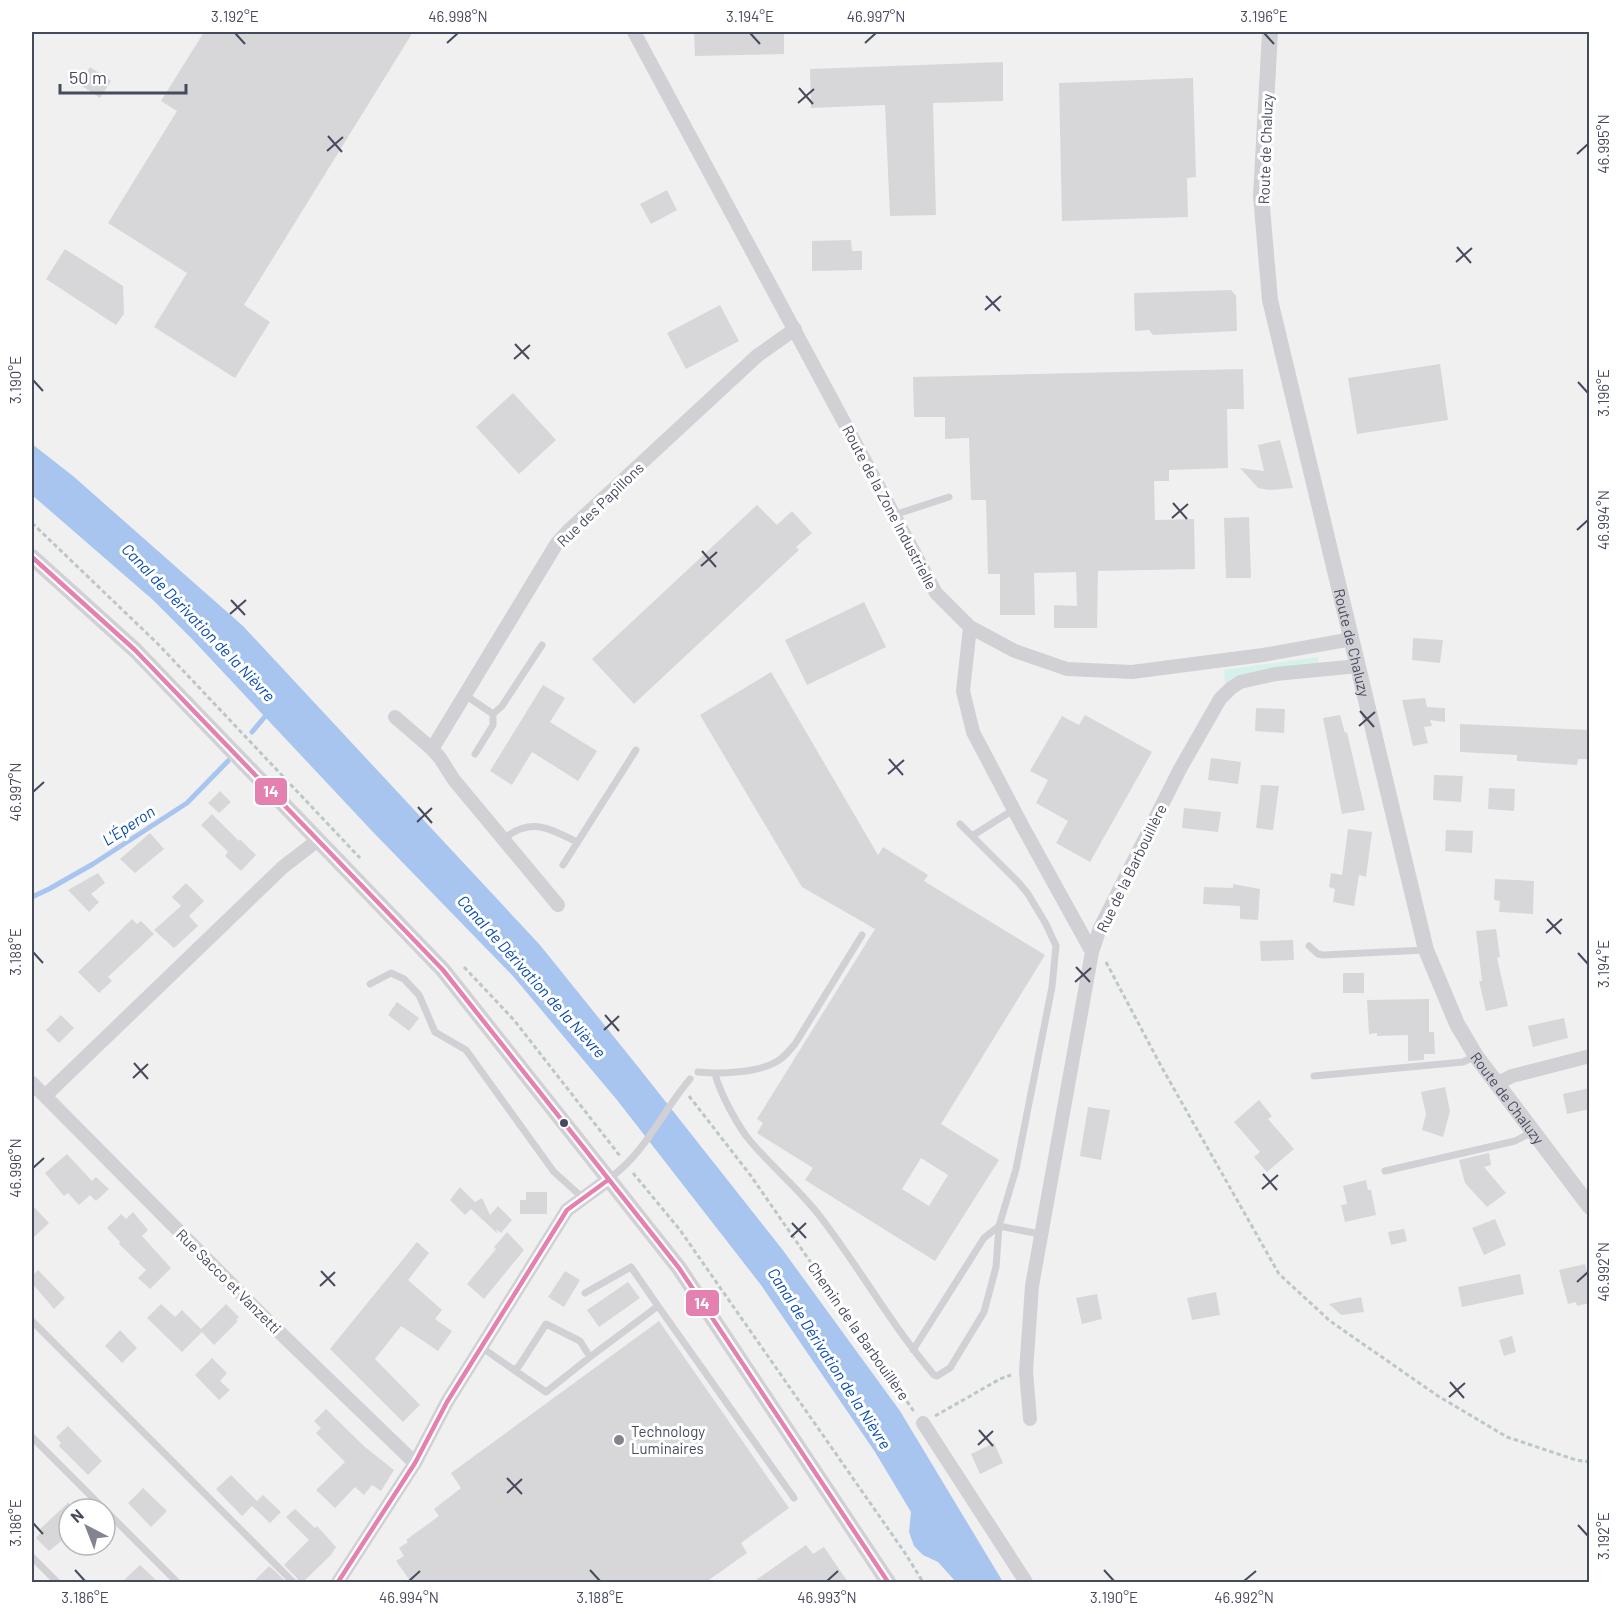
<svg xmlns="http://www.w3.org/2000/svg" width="1621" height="1614" font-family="Barlow,sans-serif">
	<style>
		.green { fill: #d4f1ea }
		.water { fill: #a8c5ef }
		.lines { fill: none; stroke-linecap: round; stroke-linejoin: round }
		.stream { stroke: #a8c5ef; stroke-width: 5 }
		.building { fill: #d7d7d9; fill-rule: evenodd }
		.path { stroke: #bbc7c9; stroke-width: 3; stroke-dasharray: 4.5 3; stroke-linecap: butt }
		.service { stroke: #d1d1d5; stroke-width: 7 }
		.minor { stroke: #d1d1d5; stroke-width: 14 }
		.tertiary { stroke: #d1d1d5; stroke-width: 16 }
		.bus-1-casing { stroke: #fff; stroke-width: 9 }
		.bus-1 { stroke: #e481b0; stroke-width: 4.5 }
		.ticks { fill: none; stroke: #464a5d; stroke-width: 2 }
		.bus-dot { fill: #464a5d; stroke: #fff; stroke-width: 2 }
		.poi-dot { fill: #828490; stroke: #fff; stroke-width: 2 }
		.labels { text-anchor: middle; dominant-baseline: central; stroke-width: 6; stroke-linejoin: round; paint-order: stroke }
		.street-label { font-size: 15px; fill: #464a5d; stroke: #fff }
		.poi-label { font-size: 15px; fill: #464a5d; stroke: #fff; text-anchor: start }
		.water-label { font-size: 16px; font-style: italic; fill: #074baf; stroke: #fff }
		.line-badge { stroke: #fff; stroke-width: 2 }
		.badge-label { font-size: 16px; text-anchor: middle; font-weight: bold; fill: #fff }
		.neatline { fill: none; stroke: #464a5d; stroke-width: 2 }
		.ticks-label { font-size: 15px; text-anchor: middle; fill: #464a5d }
	</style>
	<rect width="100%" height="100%" fill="#f1f0f0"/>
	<path class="green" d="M1318,657V665L1233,677L1225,683L1224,670Z"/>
	<path class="water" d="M32,444L73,476L243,626L540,945L639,1068L782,1249L900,1411L1003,1582H956L938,1562L923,1555L914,1546L909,1532L911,1512L875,1452L761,1285L617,1100L512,975L372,831L192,639L153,600L32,495Z"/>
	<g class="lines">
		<path class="stream" d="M252,732L268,713
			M32,897L49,889L93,864L187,803L228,761"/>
	</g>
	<path class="building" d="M204,32H413L244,305L270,322L235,378L154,327L187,273L108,223L177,111L161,101Z
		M694,32H777L784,34V54L695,56Z
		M1003,62V101L933,103L936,215L890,216L885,105L811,108L810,69Z
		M90,67L111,81L100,98L79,84Z
		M1193,78L1196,177L1187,178L1188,217L1062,221L1059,83Z
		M667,190L677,210L651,224L640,204Z
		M851,240L852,251H862V270L812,271V241Z
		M65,249L123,286L124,314L116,325L46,279Z
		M1231,290L1236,296L1237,331L1153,335L1149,330L1135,331L1134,293Z
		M720,305L739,341L686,369L667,333Z
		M1440,364L1448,420L1357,434L1348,378Z
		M1243,369L1244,409H1227L1228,468L1169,470V481H1154L1155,520L1194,519L1195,569L1098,571L1097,628H1054V605L1077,606L1076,572L1034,573L1035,615H1000V574H988L986,500H971L969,438L945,439V417H914L913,377Z
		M513,393L556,440L519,474L476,427Z
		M1280,440L1293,488L1269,490L1258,488L1240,468L1264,471L1258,445Z
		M757,505L777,525L792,511L812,533L796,547L799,550L634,704L592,659Z
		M1249,517L1251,578H1226L1224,518Z
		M864,602L886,647L807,685L785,640Z
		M1413,638L1443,640L1440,663L1412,660Z
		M771,672L878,855L883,847L928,875L924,881L1045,955L941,1124L999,1160L935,1261L805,1180L813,1168L757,1133L763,1123L757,1119L875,929L802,887L700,715ZM921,1158L948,1175L929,1206L902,1189Z
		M543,685L565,698L550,722L597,751L578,781L532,752L512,785L490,771Z
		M1425,698L1427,707L1445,708V722L1430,720L1432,726L1424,727L1428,743L1413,746L1402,700Z
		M1256,708L1285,709L1284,733L1255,731Z
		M1085,715L1152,752L1090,862L1056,843L1068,821L1036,803L1048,780L1030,771L1062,716L1079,725Z
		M1340,715L1345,733L1347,732L1365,810L1342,814L1323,718Z
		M1460,724L1590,730V759H1578L1577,765L1517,761V755L1460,752Z
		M1211,758L1241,762L1238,784L1208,780Z
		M1434,775L1463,776L1461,802L1433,800Z
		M1261,785L1279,786L1273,830L1256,828Z
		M1489,788L1515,789L1514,811L1488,809Z
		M220,791L231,802L219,813L208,803Z
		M1184,808L1221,812L1218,832L1182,828Z
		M212,814L239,841L240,839L256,855L241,871L225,856L228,852L201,825Z
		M1348,829L1372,832L1366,877L1359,875L1354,906L1333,902L1335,889L1329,887L1331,873L1342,875Z
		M1446,830L1473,831L1472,853L1445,851Z
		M150,833L164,849L135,873L120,859Z
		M98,873L105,883L91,894L99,902L89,912L68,890Z
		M1495,879L1534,881L1533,914L1499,912L1500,901L1494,900Z
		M186,883L204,901L189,916L198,926L174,948L154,930L181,906L172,897Z
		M1233,884L1260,889L1258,920L1240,919V906L1203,904L1204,887L1233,888Z
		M132,919L137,924L141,921L154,934L108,977L112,981L99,993L78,972Z
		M1496,929L1500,957L1497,958L1508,1006L1486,1011L1479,981H1482L1476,931Z
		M1293,940L1294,960L1261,961L1260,941Z
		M1343,973H1364V993H1343Z
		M1429,999V1032H1434L1435,1054H1424V1060L1408,1061V1035L1377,1036V1033L1369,1034L1367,1000Z
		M397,1002L419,1018L409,1031L388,1015Z
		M61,1015L74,1028L59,1043L46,1030Z
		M1564,1018L1568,1038L1533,1047L1528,1026Z
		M1445,1087L1450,1111L1443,1137L1422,1130L1426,1114L1421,1092Z
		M1590,1088V1109L1567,1114L1563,1094Z
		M1259,1100L1272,1116L1268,1119L1294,1149L1267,1172L1254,1157L1260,1152L1234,1122Z
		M1088,1107L1110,1110L1101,1160L1080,1156Z
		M1489,1153L1491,1165L1484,1167L1506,1193L1487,1207L1465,1183L1459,1160Z
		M67,1154L92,1181L96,1177L109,1189L96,1201L90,1195L79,1205L68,1193L64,1196L45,1173Z
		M1366,1180L1368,1190H1371L1376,1215L1345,1222L1341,1205L1347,1204L1343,1186Z
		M460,1187L475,1202L482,1198L490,1215L498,1206L512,1220L501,1233L496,1229L498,1234L471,1209L465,1215L450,1200Z
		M526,1192H547V1214H520V1200H526Z
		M32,1205L49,1223L32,1239Z
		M133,1212L148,1230L142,1236L171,1268L150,1289L138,1278L146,1270L119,1244L120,1242L107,1228L121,1214L126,1219Z
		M1495,1219L1506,1245L1484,1255L1472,1228Z
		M1404,1229L1407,1241L1391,1245L1388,1232Z
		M507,1232L524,1250L484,1299L467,1284L496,1249L494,1247Z
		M417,1242L429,1253L408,1280L442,1310L435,1319L452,1331L438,1351L401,1326L375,1359L420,1405L403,1422L330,1349Z
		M1585,1264L1590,1283V1303L1577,1306L1576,1302L1568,1304L1559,1270Z
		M38,1270L65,1298L54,1309L32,1283V1276Z
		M565,1271L580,1280L564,1307L548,1297Z
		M1520,1274L1524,1294L1462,1307L1458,1287Z
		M628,1282L640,1298L599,1327L587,1310Z
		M1216,1292L1220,1315L1192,1320L1187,1298Z
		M1097,1294L1102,1319L1082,1324L1076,1298Z
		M1361,1297L1364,1312L1341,1315L1329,1304Z
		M161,1304L175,1317L182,1310L201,1329L226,1304L239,1317L236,1320L238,1321L214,1345L202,1332L182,1352L147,1318Z
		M659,1321L789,1508L741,1543L747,1553L706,1582H411L396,1561L404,1556L399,1548L408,1542L406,1540L439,1516L434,1509L461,1488L451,1473Z
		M120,1330L137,1348L122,1363L105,1346Z
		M1512,1336L1516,1352L1504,1356L1499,1340Z
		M212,1358L227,1373L220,1381L230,1390L219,1400L195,1375Z
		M326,1409L365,1447L394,1470L381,1491L372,1485L364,1495L355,1487L335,1508L316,1490L345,1462L316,1433L321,1428L314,1421Z
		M68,1426L102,1461L88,1475L59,1446L61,1443L56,1437Z
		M994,1443L1003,1463L980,1474L971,1454Z
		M231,1475L257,1501L263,1495L281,1512L270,1523L252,1506L242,1516L216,1489Z
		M143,1488L167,1511L151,1527L128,1503Z
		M69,1502V1535L49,1551L36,1538L42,1531L40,1529Z
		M295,1509L315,1528L317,1526L336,1547L331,1555L303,1582H299L297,1578L284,1565L309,1540L286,1517Z
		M806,1545L813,1554L824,1547L848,1582H753Z
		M140,1565L158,1582H122Z
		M269,1566L276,1572L286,1582H253Z"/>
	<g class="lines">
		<path class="path" d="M32,523L158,644L360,858
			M1106,962L1161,1066L1279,1274L1330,1321L1438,1396L1507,1437L1576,1460L1590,1462
			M464,967L514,1020L620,1156
			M689,1096L751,1176L915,1413
			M633,1173L680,1230L905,1553L923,1582
			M935,1416L1000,1379L1011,1375"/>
		<path class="service" d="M894,515L949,497
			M465,695L493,714
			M475,754L493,725V714L502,706L542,645
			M972,836L1013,810
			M504,839C530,816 551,829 577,842
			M563,865L636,750
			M1309,946L1318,954L1323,955L1426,950
			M370,984L391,973L404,979L419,995L435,1032L466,1050L554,1172L583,1198
			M698,1072C718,1074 755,1073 774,1063C783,1059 788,1052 795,1044L862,935
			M715,1074C720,1093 738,1127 751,1142C774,1169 801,1191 822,1219C861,1270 892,1326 934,1375L937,1376L950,1368L984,1312L996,1267L999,1226L1016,1169L1052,987L1056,946L1046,924L1028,894L1019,883L960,824
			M1314,1076L1463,1062L1476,1056
			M1385,1171L1515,1141L1532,1132
			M610,1178C646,1152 661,1113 690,1079
			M585,1293L631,1267L658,1306
			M32,1321L293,1582
			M481,1347L514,1370L519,1366L546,1324L580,1341L590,1357L658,1306L794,1498
			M913,1350L984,1238L999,1226L1040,1234
			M514,1370L546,1392L590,1357
			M32,1437L104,1509
			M105,1510L177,1582
			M32,1557L57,1582"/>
		<path class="minor" d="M634,32L936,593L970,627L1015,651L1067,669L1132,672L1263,655L1352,639
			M970,627L963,691L973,732L1024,829L1092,952
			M395,717L432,749L440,758L454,780L558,905
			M432,749L557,543L568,531L757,356L795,329
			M32,1083L272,1325L415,1463
			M1496,1084L1512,1076L1590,1056
			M45,1096L283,867L318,840
			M1030,1419L1026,1371L1032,1286L1092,952L1100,928L1180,769L1220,699L1231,688L1240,682L1276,674L1358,666
			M923,1423L1026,1582
			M338,1582L415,1463L447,1402L567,1210L608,1180"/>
		<g class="tertiary">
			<path id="s1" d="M1270,32L1261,196L1270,300L1426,950L1457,1024L1476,1056L1590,1207"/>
			<path d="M32,557L135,650L443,970L679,1268L888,1582"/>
		</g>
		<g class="bus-1-casing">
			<path id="bus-1" d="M32,557L135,650L443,970L679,1268L888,1582
				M338,1582L415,1463L447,1402L567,1210L608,1180"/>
		</g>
		<use href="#bus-1" class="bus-1"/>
	</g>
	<path class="ticks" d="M235,33L245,44M750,33L760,44M1264,33L1274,44M447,43L458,33M865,43L876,33M799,88L813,104M798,103L814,89M328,136L342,152M327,151L343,137M1577,154L1588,144M1457,247L1471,263M1456,262L1472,248M986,296L1000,311M985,310L1001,296M515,344L529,359M514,359L530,345M33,380L43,391M1578,382L1588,393M1173,503L1187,519M1172,518L1188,504M1577,530L1588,520M702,551L716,567M701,566L717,552M231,600L245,615M230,614L246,600M1360,711L1374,727M1359,726L1375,712M889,759L903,775M888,774L904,760M33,792L44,782M418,807L432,823M417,822L432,808M1547,919L1561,934M1546,933L1562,919M33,952L43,963M1578,953L1588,964M1076,967L1090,982M1075,982L1091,968M605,1015L619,1031M604,1030L619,1016M134,1063L148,1079M133,1078L148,1064M33,1168L44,1158M1263,1174L1277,1190M1262,1189L1278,1175M792,1223L806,1238M791,1237L806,1223M321,1271L335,1286M1577,1282L1588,1272M320,1286L335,1272M1450,1382L1464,1398M1449,1397L1465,1383M979,1430L993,1446M978,1445L993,1431M507,1478L522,1494M507,1493L522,1479M33,1523L43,1534M1578,1525L1588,1536M75,1570L85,1581M590,1570L600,1581M1104,1570L1114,1581M409,1581L420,1571M827,1581L838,1571M1244,1581L1256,1571"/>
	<circle class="bus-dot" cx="564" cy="1123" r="5"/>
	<circle class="poi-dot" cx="619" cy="1440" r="6"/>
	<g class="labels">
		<g class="street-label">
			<text transform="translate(1265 149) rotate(-88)">Route de Chaluzy</text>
			<text transform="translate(600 504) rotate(-44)">Rue des Papillons</text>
			<text transform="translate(890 507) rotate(62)">Route de la Zone Industrielle</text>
			<text stroke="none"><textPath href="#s1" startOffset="621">Route de Chaluzy</textPath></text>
			<text transform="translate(1131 868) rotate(-64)">Rue de la Barbouillère</text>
			<text stroke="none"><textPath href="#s1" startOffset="1107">Route de Chaluzy</textPath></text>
			<text transform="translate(229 1281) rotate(45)">Rue Sacco et Vanzetti</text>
			<text transform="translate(859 1331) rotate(55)">Chemin de la Barbouillère</text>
		</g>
		<g class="poi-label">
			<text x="631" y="1431">Technology<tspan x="631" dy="17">Luminaires</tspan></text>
		</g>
		<g class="water-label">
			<text transform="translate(199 622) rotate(46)">Canal de Dérivation de la Nièvre</text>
			<text transform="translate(128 825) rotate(-33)">L'Éperon</text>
			<text transform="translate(532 976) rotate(48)">Canal de Dérivation de la Nièvre</text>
			<text transform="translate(830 1358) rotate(57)">Canal de Dérivation de la Nièvre</text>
		</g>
	</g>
	<g class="line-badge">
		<rect x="254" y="777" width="34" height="29" rx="6" fill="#e481b0"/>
		<rect x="685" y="1289" width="35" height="28" rx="6" fill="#e481b0"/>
	</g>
	<g class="badge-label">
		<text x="271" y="797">14</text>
		<text x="702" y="1309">14</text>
	</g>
	<rect width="1621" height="1614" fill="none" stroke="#ffffff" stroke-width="66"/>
	<g transform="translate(87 1527) rotate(318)"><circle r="28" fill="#ffffff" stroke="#b5b7be" stroke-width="1.5"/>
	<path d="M0-4.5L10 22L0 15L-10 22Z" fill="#828490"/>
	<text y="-9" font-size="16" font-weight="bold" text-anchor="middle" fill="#464a5d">N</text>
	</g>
	<path d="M60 84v9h126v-9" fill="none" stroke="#464a5d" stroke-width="3"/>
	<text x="69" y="84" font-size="18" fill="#464a5d" stroke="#ffffff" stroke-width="4.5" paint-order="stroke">50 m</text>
	<rect x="33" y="33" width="1555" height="1548" class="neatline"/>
	<g class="ticks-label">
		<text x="235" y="22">3.192°E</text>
		<text x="458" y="22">46.998°N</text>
		<text x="750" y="22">3.194°E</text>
		<text x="876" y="22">46.997°N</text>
		<text x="1264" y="22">3.196°E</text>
		<text transform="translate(1604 144) rotate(-90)" y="5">46.995°N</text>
		<text transform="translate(16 380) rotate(-90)" y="5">3.190°E</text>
		<text transform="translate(1604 393) rotate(-90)" y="5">3.196°E</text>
		<text transform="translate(1604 520) rotate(-90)" y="5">46.994°N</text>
		<text transform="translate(16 792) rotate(-90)" y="5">46.997°N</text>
		<text transform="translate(16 952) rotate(-90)" y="5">3.188°E</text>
		<text transform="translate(1604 964) rotate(-90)" y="5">3.194°E</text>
		<text transform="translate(16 1168) rotate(-90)" y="5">46.996°N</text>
		<text transform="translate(1604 1272) rotate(-90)" y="5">46.992°N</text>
		<text transform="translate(16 1523) rotate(-90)" y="5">3.186°E</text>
		<text transform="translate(1604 1536) rotate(-90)" y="5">3.192°E</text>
		<text x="85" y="1603">3.186°E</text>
		<text x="409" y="1603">46.994°N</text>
		<text x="600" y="1603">3.188°E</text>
		<text x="827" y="1603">46.993°N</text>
		<text x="1114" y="1603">3.190°E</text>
		<text x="1244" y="1603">46.992°N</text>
	</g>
</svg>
